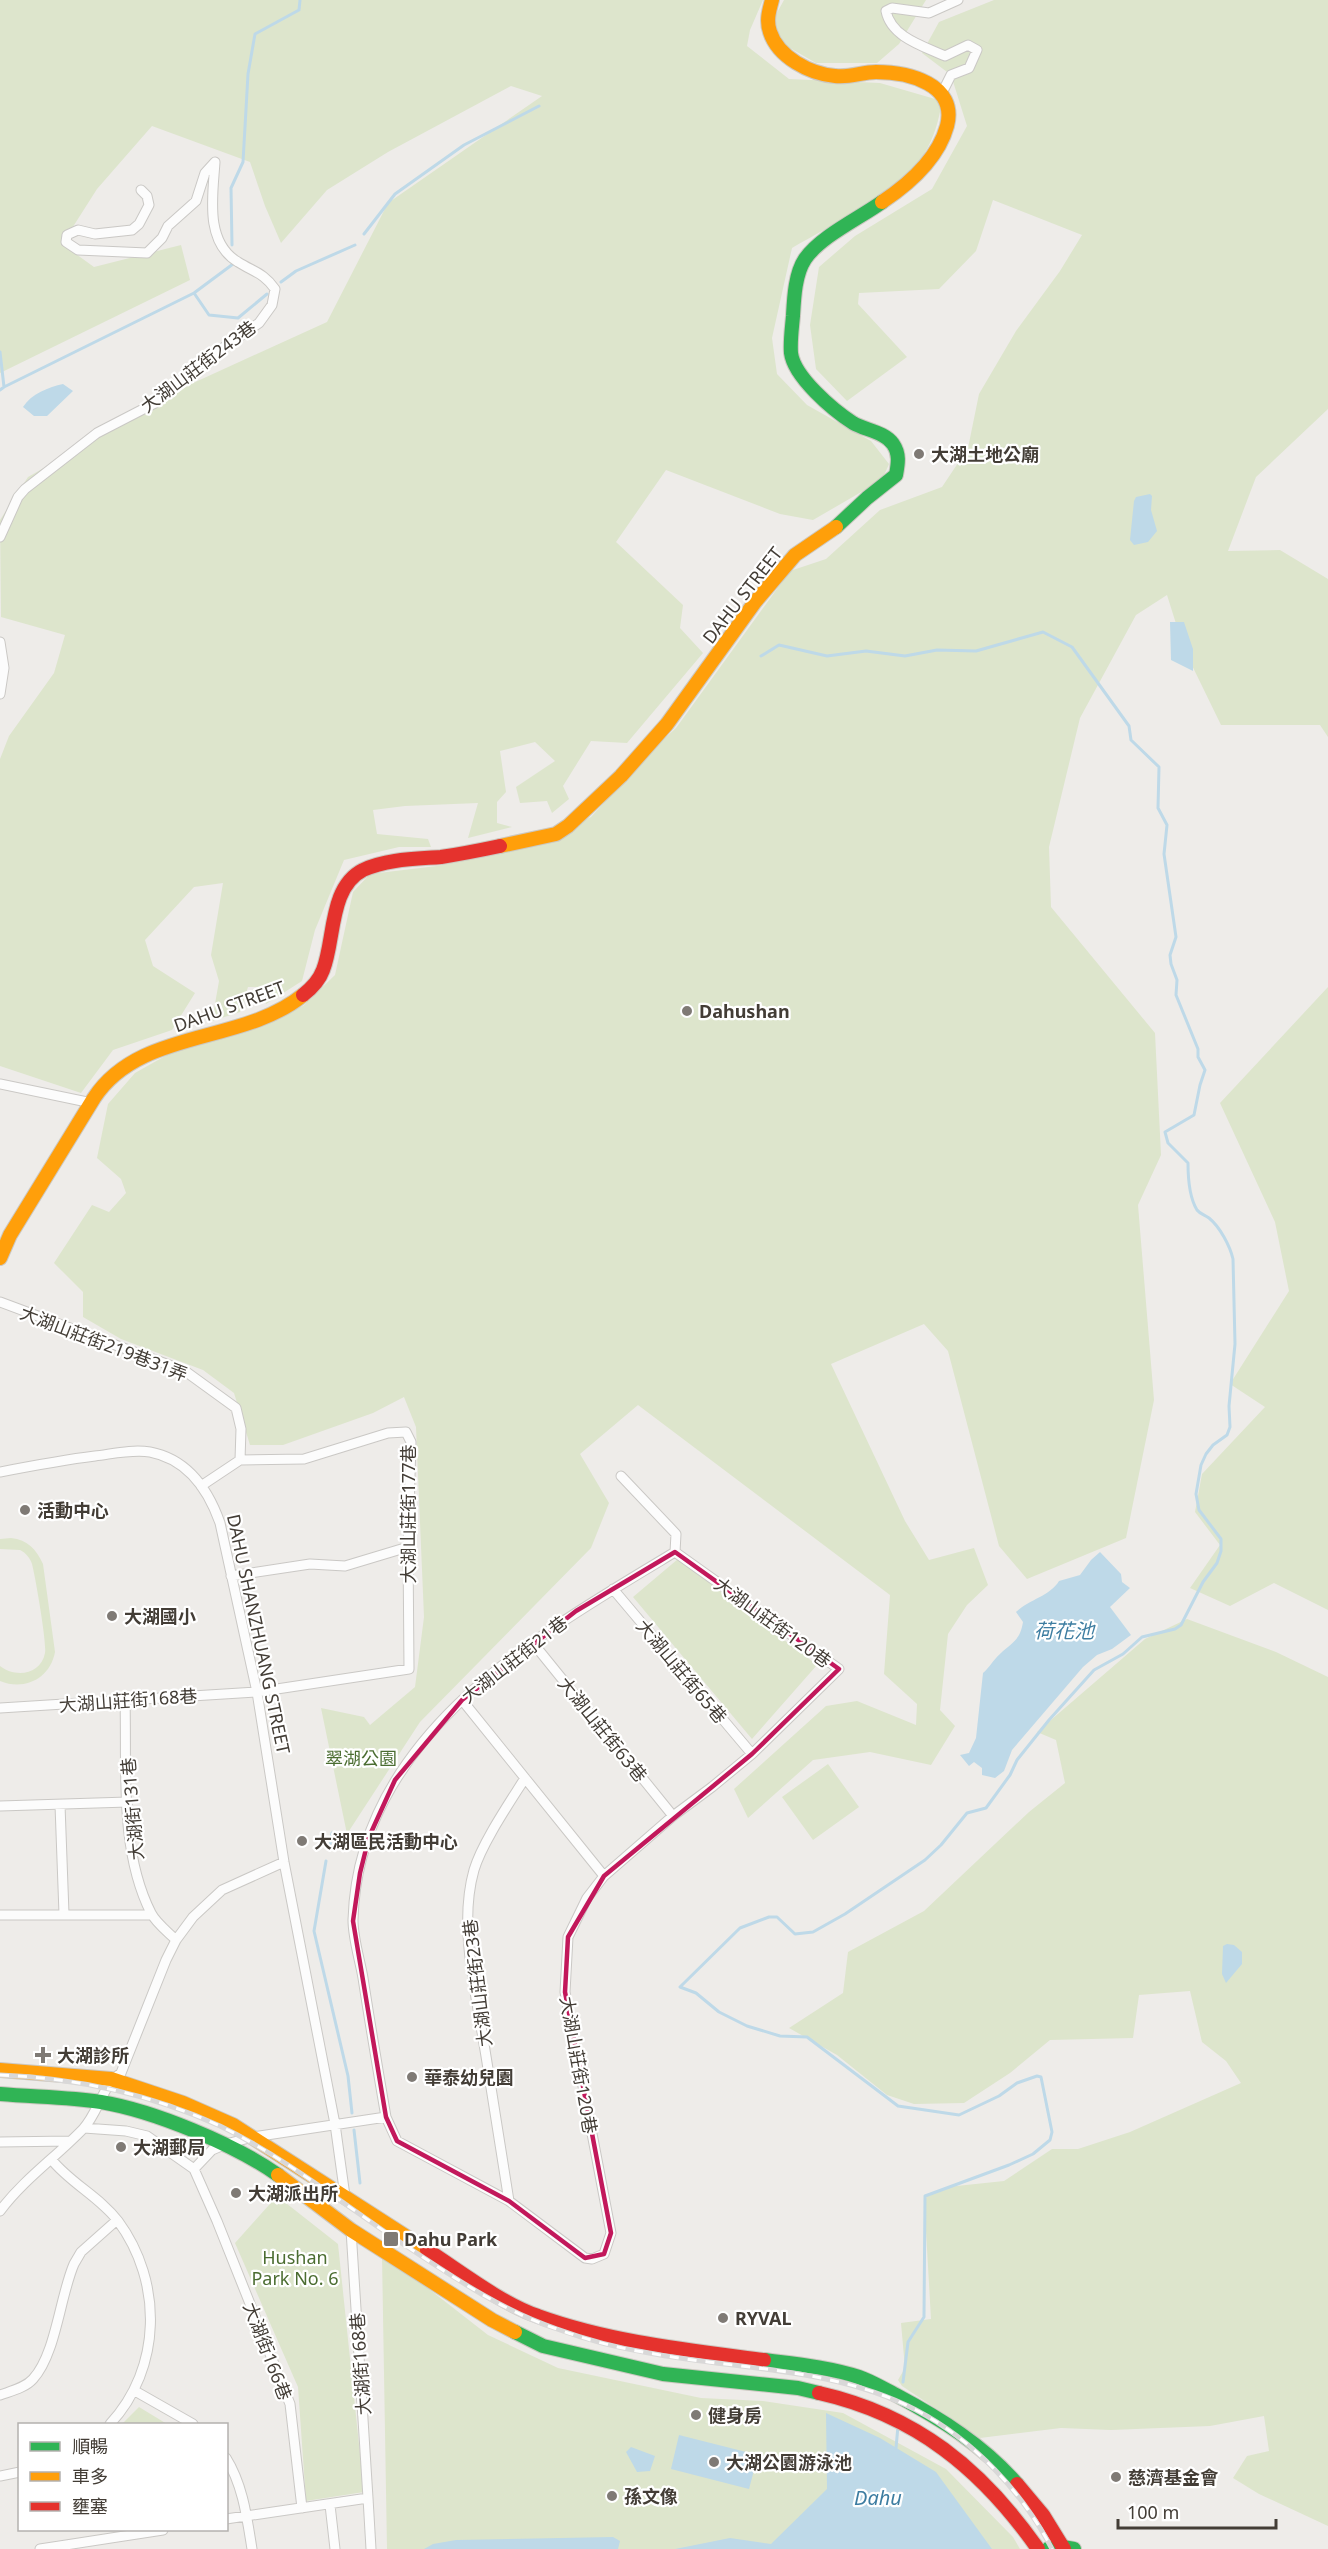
<svg xmlns="http://www.w3.org/2000/svg" width="1328" height="2549" font-family="'Noto Sans','Noto Sans TC',sans-serif">
	<style>
		.green { fill: #dde5cc }
		.water { fill: #bed9e8 }
		.lines { fill: none; stroke-linecap: round; stroke-linejoin: round }
		.stream { stroke: #bed9e8; stroke-width: 3 }
		.street-casing { stroke: #cac8c5; stroke-width: 11 }
		.fast-casing { stroke: #ccc8c1; stroke-width: 16 }
		.slow-casing { stroke: #ccc8c1; stroke-width: 16 }
		.jam-casing { stroke: #ccc8c1; stroke-width: 16 }
		.street { stroke: #fcfcfc; stroke-width: 9 }
		.fast { stroke: #30b455; stroke-width: 14 }
		.slow { stroke: #ff9f0a; stroke-width: 14 }
		.jam { stroke: #e5322d; stroke-width: 14 }
		.rail-casing { stroke: #d9d8d8; stroke-width: 5 }
		.rail { stroke: #fff; stroke-width: 3; stroke-dasharray: 9; stroke-linecap: butt }
		.marked { fill: none; stroke: #c2185b; stroke-width: 4.5; stroke-linejoin: round }
		.poi-dot { fill: #7f7a75; stroke: #fff; stroke-width: 2 }
		.labels { text-anchor: middle; dominant-baseline: central; stroke-width: 4.5; stroke-linejoin: round; paint-order: stroke }
		.street-label { font-size: 18px; fill: #433d36; stroke: #fff }
		.poi-label { font-size: 18px; font-weight: bold; fill: #433d36; stroke: #fff; text-anchor: start }
		.park-label { font-size: 18px; fill: #4b6d31; stroke: #fff }
		.water-label { font-size: 20px; font-style: italic; fill: #3d7da1; stroke: #fff }
	</style>
	<rect width="100%" height="100%" fill="#eeece9"/>
	<path class="green" d="M0,0H763L750,30L747,46L789,79L880,83L942,101C939,120 934,138 924,154C901,192 831,225 792,248L772,338L777,374L807,405L871,441L889,464L882,480L813,520L780,514L666,470L616,542L683,605L680,628L703,653L627,743L591,741L563,786L569,799L552,813L547,801L520,803L516,787L555,761L535,742L500,751L506,792L497,802V823L512,827L468,838L478,803L405,806L373,810L377,834L428,839L431,847H399L344,860L315,930L302,981L266,1004L261,987H248L240,1012L212,1021L219,981L211,955L223,883L194,887L145,940L153,966L195,993L172,1030L113,1050L81,1093L0,1066V759L9,736L54,673L65,635L1,617L0,520L28,477L191,384L327,322L388,203L542,96L511,86L388,152L327,190L281,243L265,206L250,162L152,126L97,189L62,244L94,267L181,245L190,280L0,373Z
		M784,0H926L899,44L877,63H816L776,40L773,20Z
		M994,0H1328V409L1256,477L1228,551L1280,550L1328,579V737L1320,725H1221L1184,649L1167,595L1136,615L1080,718L1049,847L1051,907L1155,1033L1161,1155L1138,1205L1154,1400L1126,1538L1027,1579L999,1546L948,1351L924,1324L831,1364L905,1521L929,1560L974,1548L988,1585L967,1605L948,1634L940,1710L955,1726L931,1765L870,1752L813,1760L748,1818L734,1789L826,1706L857,1701L916,1725L917,1704L884,1674L890,1595L638,1405L580,1454L609,1503L591,1548L420,1722L347,1834L321,1708L364,1717L370,1725L415,1687L424,1617L416,1427L404,1397L373,1413L283,1445H250L234,1393L203,1370L121,1339L83,1317V1292L54,1263L92,1205L109,1212L126,1193L121,1179L97,1158L108,1104L135,1073L174,1051L303,1006L335,975L353,892L370,874L437,866L525,848L591,817L651,751L676,728L790,571L826,559L880,510L942,487L968,448L979,394L1016,331L1060,271L1082,235L993,200L976,251L939,289L859,293L858,304L907,357L847,401L816,369L810,325L819,267L855,236L932,189L967,126L951,75L922,53L939,22Z
		M1328,987V1610L1274,1583L1230,1606L1190,1588L1220,1545L1195,1512L1202,1474L1265,1407L1230,1384L1289,1291L1275,1222L1220,1103Z
		M11,1538C28,1540 36,1549 43,1564L55,1652C50,1679 24,1691 0,1681V1666C15,1678 41,1675 45,1653C47,1643 35,1575 32,1564C30,1558 26,1553 20,1550L0,1549V1539Z
		M678,1559L817,1665L752,1739L633,1597Z
		M1187,1619L1276,1652L1328,1677V2526L1259,2494L1233,2478L1247,2456L1269,2451L1264,2416L1210,2426L1111,2430L1061,2428L980,2438L902,2386L898,2380L905,2368L901,2323L931,2319L924,2196L947,2187L1004,2181L1052,2149H1078L1130,2132L1241,2083L1226,2061L1202,2042L1190,1991L1139,1995L1133,2038L1050,2040L1010,2073L964,2103L914,2104L887,2095L837,2055L789,2028L843,1993L848,1952L924,1911L1029,1812L1065,1783L1056,1740L1037,1732L1145,1639Z
		M828,1764L859,1807L813,1840L782,1797Z
		M277,2196L338,2244L364,2492L306,2501L298,2387L235,2243Z
		M382,2256L411,2275L488,2335L558,2368L701,2398L763,2401L843,2413L946,2469L1013,2537L1020,2549H387Z
		M139,2407L167,2424H122Z"/>
	<path class="water" d="M63,384L73,391L47,416H34L23,407C31,394 49,387 63,384Z
		M1150,494L1152,496L1151,510L1157,531L1148,542L1134,545L1130,540L1134,501L1136,497Z
		M1170,622H1184L1193,649V671L1171,660Z
		M1100,1552L1121,1574L1122,1582L1130,1588L1110,1607L1131,1635L1112,1649L1097,1655L1083,1667L1012,1750L1004,1771L995,1778L982,1775V1768L974,1762L969,1766L960,1755L969,1753L976,1738L983,1673C990,1667 993,1660 1000,1654C1012,1642 1020,1641 1023,1622L1016,1612C1030,1599 1050,1596 1059,1581L1080,1575L1091,1560Z
		M1227,1944L1234,1945L1242,1952V1964L1226,1983L1222,1974L1223,1946Z
		M826,2413L880,2438L936,2472L992,2549H675L730,2538L771,2544L827,2489Z
		M679,2435L758,2455L749,2489L671,2469Z
		M631,2447L655,2456L650,2471L637,2472L626,2452Z
		M613,2537L620,2541L618,2549H424L433,2544L456,2540Z"/>
	<g class="lines">
		<path class="stream" d="M364,234L395,194L464,145L539,106
			M232,245L231,188L243,162L248,74L255,34L299,10L300,0
			M281,282L296,271L355,245
			M194,293L209,315L238,318L267,294
			M0,352L4,387L0,390
			M4,387L194,293L233,264
			M761,656L779,645L827,656L866,651L905,656L937,650L976,651L1043,632L1072,647L1129,726L1131,740L1159,767L1158,808L1167,825L1164,854L1176,937L1170,955L1171,964L1177,980L1176,995L1198,1049V1057L1205,1070L1200,1085L1194,1115L1165,1132L1168,1143L1188,1163C1188,1178 1189,1197 1197,1210C1200,1214 1205,1215 1209,1218C1220,1227 1230,1246 1233,1259L1235,1344L1229,1406L1230,1427L1227,1435L1213,1445L1206,1454L1201,1465L1196,1494L1199,1510L1221,1539V1551L1217,1563L1203,1582L1181,1625L1175,1629L1142,1637L1123,1654L1094,1670L1049,1720L1017,1760L1010,1775L986,1808L967,1813L941,1845L925,1860L845,1914L813,1932L795,1934L777,1917H769L740,1928L680,1987L696,1993L719,2012L747,2026L780,2036L807,2037L898,2106L959,2115L999,2096L1017,2083L1037,2076L1041,2077L1052,2132L1050,2140L1033,2154L1009,2165L925,2196L924,2317L908,2342L903,2382
			M330,1844L332,1833
			M326,1861L314,1931L348,2076L352,2113
			M354,2130L360,2183
			M896,2448L898,2426"/>
		<g class="street-casing">
			<path id="street" d="M942,93L951,75L969,68L977,50L968,45L945,56C923,46 891,37 886,11L892,8L929,13L958,0
				M0,537L18,497L25,489L97,433L155,403L204,361L259,323L272,305L275,289C264,273 254,272 238,262C204,242 213,194 215,162L205,173L196,201L168,226L162,238L147,253L78,250L66,242L67,235L78,230L95,234L132,230L139,224L149,205L147,196L141,190
				M0,642L4,668L0,694
				M0,1084L92,1103
				M0,1302L185,1371L236,1408L241,1429L240,1460
				M0,1472C31,1466 63,1460 95,1456C112,1454 132,1449 150,1452C187,1459 208,1489 220,1523L257,1692L284,1862L335,2124L345,2196
				M231,1576L310,1564L345,1566L408,1547
				M613,1589L752,1754
				M533,1643L673,1816
				M125,1700C127,1769 119,1850 151,1913C156,1923 168,1932 176,1940
				M462,1700L604,1876
				M0,1708L257,1692L409,1669L408,1547L411,1442L406,1432L388,1433L304,1459L240,1460L201,1486
				M60,1805L64,1914
				M0,1806L128,1802
				M0,1915H152
				M386,2117C378,2070 370,2024 363,1978C360,1960 353,1939 353,1920C358,1736 537,1635 675,1552
				M84,2128L126,2131L147,2136L194,2169L212,2150L226,2144L253,2137L386,2117L397,2141L509,2201L585,2258L592,2259L604,2254L611,2233L565,1992L568,1937L587,1898L604,1876L673,1816L712,1787L752,1754L839,1669L675,1552L676,1534L621,1476
				M0,2142L70,2141
				M51,2159C70,2183 100,2197 118,2221C163,2282 162,2368 110,2424
				M194,2169L217,2221L290,2404L302,2508
				M509,2201C500,2146 492,2092 483,2038C474,1984 459,1923 474,1870C482,1843 510,1802 525,1778
				M0,2211C23,2180 56,2157 83,2129C99,2112 102,2085 121,2073L166,1960L176,1940L193,1917L222,1890L284,1862
				M351,2230L368,2498
				M135,2391L193,2424
				M0,2395C11,2391 25,2388 33,2379C56,2354 60,2296 74,2264L81,2252L117,2220
				M226,2458C243,2485 247,2518 252,2549
				M0,2476L20,2472
				M330,2505L335,2549
				M226,2519L368,2498L371,2549
				M40,2549L163,2530"/>
		</g>
		<g class="fast-casing">
			<path id="fast" d="M836,527L867,498L896,475C898,464 900,454 893,444C885,432 865,430 853,423C833,410 794,377 791,353C790,341 792,328 793,316C794,298 795,274 805,259C821,236 860,218 882,202
				M0,2094C33,2097 68,2097 101,2102C154,2111 234,2144 278,2175
				M515,2332L543,2346L663,2374L798,2388L819,2393
				M764,2360C795,2364 828,2367 859,2377C871,2381 884,2389 896,2395C941,2419 983,2445 1017,2484
				M1048,2549L1063,2547L1074,2549"/>
		</g>
		<g class="slow-casing">
			<path id="slow" d="M772,0C769,11 766,21 770,32C778,57 810,74 835,76C850,78 862,72 876,72C908,72 958,84 947,126C938,159 909,184 882,202
				M500,846L556,834L568,826L621,776L667,724L755,602L795,555L836,527
				M0,1258L10,1235L94,1098C140,1028 242,1045 303,995
				M0,2070L111,2079L183,2103L233,2125L427,2250
				M278,2175L351,2230L492,2320L515,2332"/>
		</g>
		<g class="jam-casing">
			<path id="jam" d="M303,995C312,988 319,981 323,970C335,940 329,887 363,870C387,859 415,859 441,857C461,854 481,850 500,846
				M427,2250C460,2271 502,2304 538,2316C610,2342 688,2350 764,2360
				M819,2393C916,2415 982,2469 1038,2549
				M1017,2484L1043,2515L1064,2549"/>
		</g>
		<use href="#street" class="street"/>
		<use href="#fast" class="fast"/>
		<use href="#slow" class="slow"/>
		<use href="#jam" class="jam"/>
		<g class="rail-casing">
			<path id="rail" d="M0,2075C76,2078 150,2094 220,2126C284,2157 342,2203 400,2242C450,2275 500,2310 557,2329C587,2340 618,2348 649,2353C739,2370 833,2367 916,2410C975,2441 1022,2492 1052,2549"/>
		</g>
		<use href="#rail" class="rail"/>
	</g>
	<path class="marked" d="M675,1552L839,1669L752,1754L604,1876L568,1937L565,1992L611,2233L604,2254L585,2258L509,2201L397,2141L386,2117L353,1921L360,1873L369,1837L395,1780L462,1700L576,1611Z"/>
	<g class="poi-dot">
		<circle cx="919" cy="454" r="6"/>
		<circle cx="687" cy="1011" r="6"/>
		<circle cx="25" cy="1510" r="6"/>
		<circle cx="112" cy="1616" r="6"/>
		<circle cx="302" cy="1841" r="6"/>
		<path d="M40 2046h6v6h6v6h-6v6h-6v-6h-6v-6h6z"/>
		<circle cx="412" cy="2077" r="6"/>
		<circle cx="121" cy="2147" r="6"/>
		<circle cx="236" cy="2193" r="6"/>
		<rect x="383" y="2231" width="16" height="16" rx="3"/>
		<circle cx="723" cy="2318" r="6"/>
		<circle cx="696" cy="2415" r="6"/>
		<circle cx="714" cy="2462" r="6"/>
		<circle cx="1116" cy="2477" r="6"/>
		<circle cx="612" cy="2496" r="6"/>
	</g>
	<g class="labels">
		<g class="street-label">
			<text transform="translate(198 366) rotate(-37)">大湖山莊街243巷</text>
			<text transform="translate(742 595) rotate(-52)">DAHU STREET</text>
			<text transform="translate(229 1006) rotate(-20)">DAHU STREET</text>
			<text transform="translate(104 1343) rotate(21)">大湖山莊街219巷31弄</text>
			<text transform="translate(408 1514) rotate(-90)">大湖山莊街177巷</text>
			<text transform="translate(773 1622) rotate(36)">大湖山莊街120巷</text>
			<text transform="translate(259 1634) rotate(78)">DAHU SHANZHUANG STREET</text>
			<text transform="translate(514 1659) rotate(-38)">大湖山莊街21巷</text>
			<text transform="translate(682 1671) rotate(50)">大湖山莊街65巷</text>
			<text transform="translate(128 1700) rotate(-4)">大湖山莊街168巷</text>
			<text transform="translate(603 1729) rotate(51)">大湖山莊街63巷</text>
			<text transform="translate(132 1809) rotate(-95)">大湖街131巷</text>
			<text transform="translate(477 1983) rotate(-97)">大湖山莊街23巷</text>
			<text transform="translate(579 2065) rotate(80)">大湖山莊街120巷</text>
			<text transform="translate(268 2351) rotate(69)">大湖街166巷</text>
			<text transform="translate(360 2364) rotate(-94)">大湖街168巷</text>
		</g>
		<g class="poi-label">
			<text x="931" y="454">大湖土地公廟</text>
			<text x="699" y="1011">Dahushan</text>
			<text x="37" y="1510">活動中心</text>
			<text x="124" y="1616">大湖國小</text>
			<text x="314" y="1841">大湖區民活動中心</text>
			<text x="57" y="2055">大湖診所</text>
			<text x="424" y="2077">華泰幼兒園</text>
			<text x="133" y="2147">大湖郵局</text>
			<text x="248" y="2193">大湖派出所</text>
			<text x="404" y="2239">Dahu Park</text>
			<text x="735" y="2318">RYVAL</text>
			<text x="708" y="2415">健身房</text>
			<text x="726" y="2462">大湖公園游泳池</text>
			<text x="1128" y="2477">慈濟基金會</text>
			<text x="624" y="2496">孫文像</text>
		</g>
		<g class="park-label">
			<text x="361" y="1758">翠湖公園</text>
			<text x="295" y="2257">Hushan<tspan x="295" dy="21">Park No. 6</tspan></text>
		</g>
		<g class="water-label">
			<text x="1064" y="1630">荷花池</text>
			<text x="878" y="2497">Dahu</text>
		</g>
	</g>
	<rect x="18" y="2423" width="210" height="108" fill="#ffffff" stroke="#b4b1af" stroke-width="1.5"/>
	<rect x="30" y="2442" width="30" height="9" fill="#30b455" stroke="#b4b1af" stroke-width="1.5"/>
	<text x="72" y="2453" font-size="18" fill="#433d36">順暢</text>
	<rect x="30" y="2472" width="30" height="9" fill="#ff9f0a" stroke="#b4b1af" stroke-width="1.5"/>
	<text x="72" y="2483" font-size="18" fill="#433d36">車多</text>
	<rect x="30" y="2502" width="30" height="9" fill="#e5322d" stroke="#b4b1af" stroke-width="1.5"/>
	<text x="72" y="2513" font-size="18" fill="#433d36">壅塞</text>
	<path d="M1118 2519v9h158v-9" fill="none" stroke="#433d36" stroke-width="3"/>
	<text x="1127" y="2519" font-size="18" fill="#433d36" stroke="#ffffff" stroke-width="4.5" paint-order="stroke">100 m</text>
</svg>
